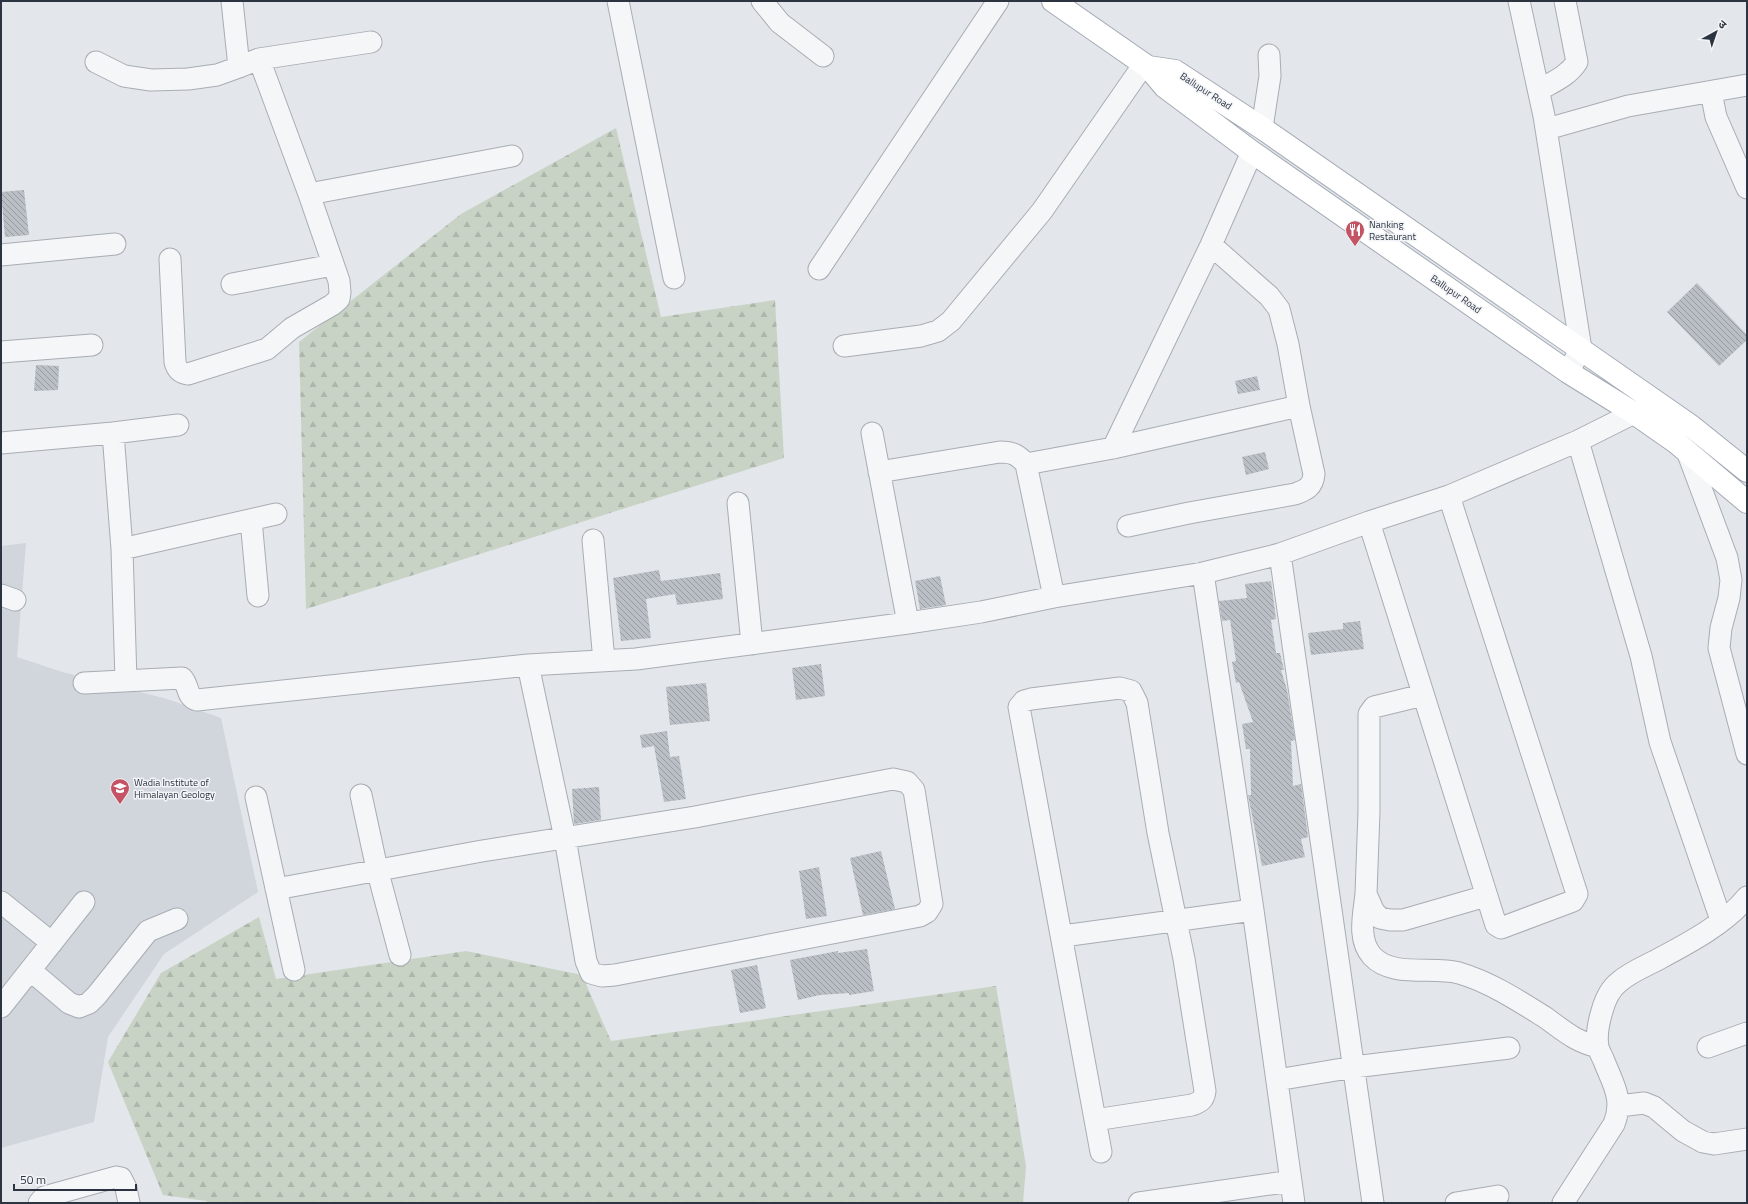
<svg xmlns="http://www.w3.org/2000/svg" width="1748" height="1204" font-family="'Titillium Web','Noto Sans Devanagari',sans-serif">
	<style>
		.built { fill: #d1d5dc }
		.forest { fill: url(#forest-firs) }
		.building { fill: url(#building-back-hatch) }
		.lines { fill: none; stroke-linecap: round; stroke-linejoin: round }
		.minor-casing { stroke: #a8adb4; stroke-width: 23 }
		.major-casing { stroke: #a3aab5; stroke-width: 24 }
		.minor { stroke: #f5f6f8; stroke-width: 21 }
		.major { stroke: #fff; stroke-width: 22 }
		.labels { text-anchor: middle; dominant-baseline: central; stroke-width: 3; stroke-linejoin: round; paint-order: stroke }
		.street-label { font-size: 10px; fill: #2c3441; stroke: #f2f4f7 }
		.poi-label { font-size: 10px; fill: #2c3441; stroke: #f2f4f7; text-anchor: start }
	</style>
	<defs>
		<pattern id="forest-firs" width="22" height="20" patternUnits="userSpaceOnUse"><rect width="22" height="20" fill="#c8d3c5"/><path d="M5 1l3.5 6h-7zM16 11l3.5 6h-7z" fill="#acb6aa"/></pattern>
		<pattern id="building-back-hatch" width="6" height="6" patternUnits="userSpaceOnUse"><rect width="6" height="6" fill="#babfc6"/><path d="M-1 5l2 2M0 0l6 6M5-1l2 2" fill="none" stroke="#979ca2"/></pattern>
	</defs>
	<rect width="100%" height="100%" fill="#e3e6ea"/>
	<path class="built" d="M26,543L17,657L59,671L167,699L221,718L258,892L164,954L108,1037L94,1122L1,1148V546Z"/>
	<path class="forest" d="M616,128L661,317L775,300L784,458L306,609L299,342L461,214Z
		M259,917L276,979L466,951L582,975L611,1041L996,986L1026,1166L1023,1203H207L206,1201L163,1195L108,1062L161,973Z"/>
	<path class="building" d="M24,190L29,235L5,237L1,192Z
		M1697,283L1747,335V340L1719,366L1667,312Z
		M36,365L59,366L58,390L34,391Z
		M1257,376L1260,390L1238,394L1235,381Z
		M1265,452L1269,469L1246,475L1242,457Z
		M659,570L661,581L720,573L723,599L677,605L675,594L646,599L651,638L621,641L613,578Z
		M940,576L946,605L920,609L915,581Z
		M1271,581L1276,619L1271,620L1276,653H1280L1284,670H1281L1287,690L1295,740L1291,741L1293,786L1301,784L1308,837L1301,839L1305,857L1262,866L1248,795H1251L1250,749H1246L1242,724L1253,722L1239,682L1236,683L1232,662L1236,661L1230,620L1222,621L1219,601L1247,598L1245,584Z
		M1360,621L1364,649L1311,655L1308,633L1343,629V623Z
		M821,664L825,696L796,700L792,668Z
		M706,683L710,721L670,725L666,687Z
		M667,731L670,757L679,756L686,799L664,802L654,746L642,748L640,735Z
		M599,787L601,820L574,824L572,789Z
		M881,851L895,909L863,915L850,858Z
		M819,867L827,916L806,919L799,871Z
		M867,949L874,991L849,995V993L820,995L798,1000L790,960L838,951V953Z
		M757,965L766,1008L740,1013L731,970Z"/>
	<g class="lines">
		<g class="minor-casing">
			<path id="minor" d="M618,1L674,278
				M762,1L780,23L823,56
				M1519,1L1544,116L1581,349L1568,372
				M259,59L371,42
				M96,62L124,76L151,80L188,79L217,75L239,67
				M1539,90C1553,82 1568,76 1577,62L1565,1
				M1711,92L1716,117L1747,188
				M1262,128L1270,76L1269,55
				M1547,129L1628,106L1747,85
				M309,194L512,156
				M1,255L115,244
				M170,259L175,362C177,370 180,373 188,374L267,349L292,328L332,305L339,299L340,292L339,281L309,194L259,59L239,67L232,1
				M819,269L998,1
				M232,284L333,265
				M844,346L921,336L938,331L951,321L1042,211L1144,64
				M1,352L92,345
				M113,433L122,549L126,681
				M872,433L908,623
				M1578,441L1641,656L1660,742L1721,920
				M1,443L113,433L178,425
				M1113,448L1211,245L1252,152
				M1687,451L1727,558L1731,580L1729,598L1721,628L1719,648L1747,754
				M1026,464L1054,597
				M879,472L1000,452C1013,452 1018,455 1026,464L1113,448L1299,406
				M738,503L752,644
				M251,520L258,596
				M1369,522L1496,925L1501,928L1573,901L1577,894L1449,496
				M1128,526L1189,513L1295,494C1306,490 1313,487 1314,474L1299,406L1288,344L1279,309L1269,296L1211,245
				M593,540L604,661
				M122,549L276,514
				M1280,554L1373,1203
				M1203,573L1253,910L1294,1203
				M1,595L15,600
				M84,683L182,678C189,685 186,697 197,700L528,665L636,659L908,623L981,612L1054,597L1203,573L1280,554L1369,522L1449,496L1578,441L1648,406
				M1423,695L1374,707L1369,714V811L1366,894L1374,912L1380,918L1390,920H1403L1486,896
				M361,795L377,869L400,955
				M256,797L294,970
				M276,889L482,851L695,817L893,779L907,782L914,790L932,904L927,912L920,916L615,975L602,976L591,973L586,961L565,838L528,665
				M1366,894C1364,914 1357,939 1372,956C1392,978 1432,966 1459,973C1490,982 1519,1001 1546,1018C1564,1031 1576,1042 1598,1047
				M1,902L52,943
				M1063,936L1253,910
				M30,970L69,1003L79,1007L89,1003L97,995L148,931L177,919
				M1,1007L84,902
				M1708,1047L1747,1033
				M1277,1080L1354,1067L1509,1048
				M1619,1106L1644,1103L1654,1107L1683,1131L1703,1142L1714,1144L1747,1139
				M1095,1120L1192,1105C1200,1102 1204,1100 1205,1091L1184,959L1158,833L1137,703L1131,691L1120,688L1031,699L1024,701L1019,707L1101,1152
				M39,1203L44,1197L116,1177L121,1178L126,1188L129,1203
				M1139,1203L1291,1181
				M1456,1203L1498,1196
				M1563,1203L1614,1124C1624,1099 1613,1084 1604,1061C1602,1056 1599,1051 1598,1047C1596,1036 1599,1021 1602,1011C1605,1000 1610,989 1619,982C1629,973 1643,967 1655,961C1685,945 1726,924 1747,897"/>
		</g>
		<g class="major-casing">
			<path id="major" d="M1053,1L1148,67L1165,87L1252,152L1568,372L1634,413L1677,443L1747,502
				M1148,67L1175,71L1262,128L1691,426L1747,471"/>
		</g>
		<use href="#minor" class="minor"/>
		<use href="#major" class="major"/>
	</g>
	<defs>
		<g id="restaurant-pin" transform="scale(1)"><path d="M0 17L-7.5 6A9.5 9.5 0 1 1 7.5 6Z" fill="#c45364" stroke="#f2f4f7"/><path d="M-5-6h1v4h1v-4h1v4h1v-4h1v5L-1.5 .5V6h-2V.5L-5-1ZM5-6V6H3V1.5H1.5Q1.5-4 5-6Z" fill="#fff"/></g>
		<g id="school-pin" transform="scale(1)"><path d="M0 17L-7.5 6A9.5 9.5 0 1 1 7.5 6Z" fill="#c45364" stroke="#f2f4f7"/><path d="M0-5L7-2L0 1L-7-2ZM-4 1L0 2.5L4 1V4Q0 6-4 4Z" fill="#fff"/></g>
	</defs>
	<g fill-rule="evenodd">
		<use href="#restaurant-pin" x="1355" y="230"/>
		<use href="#school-pin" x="120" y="788"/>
	</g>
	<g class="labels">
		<g class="street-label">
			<text transform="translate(1206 91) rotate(33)">Ballupur Road</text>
			<text transform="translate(1456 294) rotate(35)">Ballupur Road</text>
		</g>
		<g class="poi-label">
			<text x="1369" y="224">Nanking<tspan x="1369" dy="12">Restaurant</tspan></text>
			<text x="134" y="782">Wadia Institute of<tspan x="134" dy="12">Himalayan Geology</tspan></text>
		</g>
	</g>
	<rect width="1748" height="1204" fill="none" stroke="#2c3441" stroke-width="4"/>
	<g transform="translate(1716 32) rotate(40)" stroke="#f2f4f7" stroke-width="3" paint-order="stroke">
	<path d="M0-3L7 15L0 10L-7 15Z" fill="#2c3441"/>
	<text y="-6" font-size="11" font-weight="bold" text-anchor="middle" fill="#2c3441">उ</text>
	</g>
	<path d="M14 1184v6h122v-6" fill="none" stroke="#2c3441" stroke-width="2"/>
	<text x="20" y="1184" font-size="12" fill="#2c3441" stroke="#f2f4f7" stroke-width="3" paint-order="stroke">50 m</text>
</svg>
